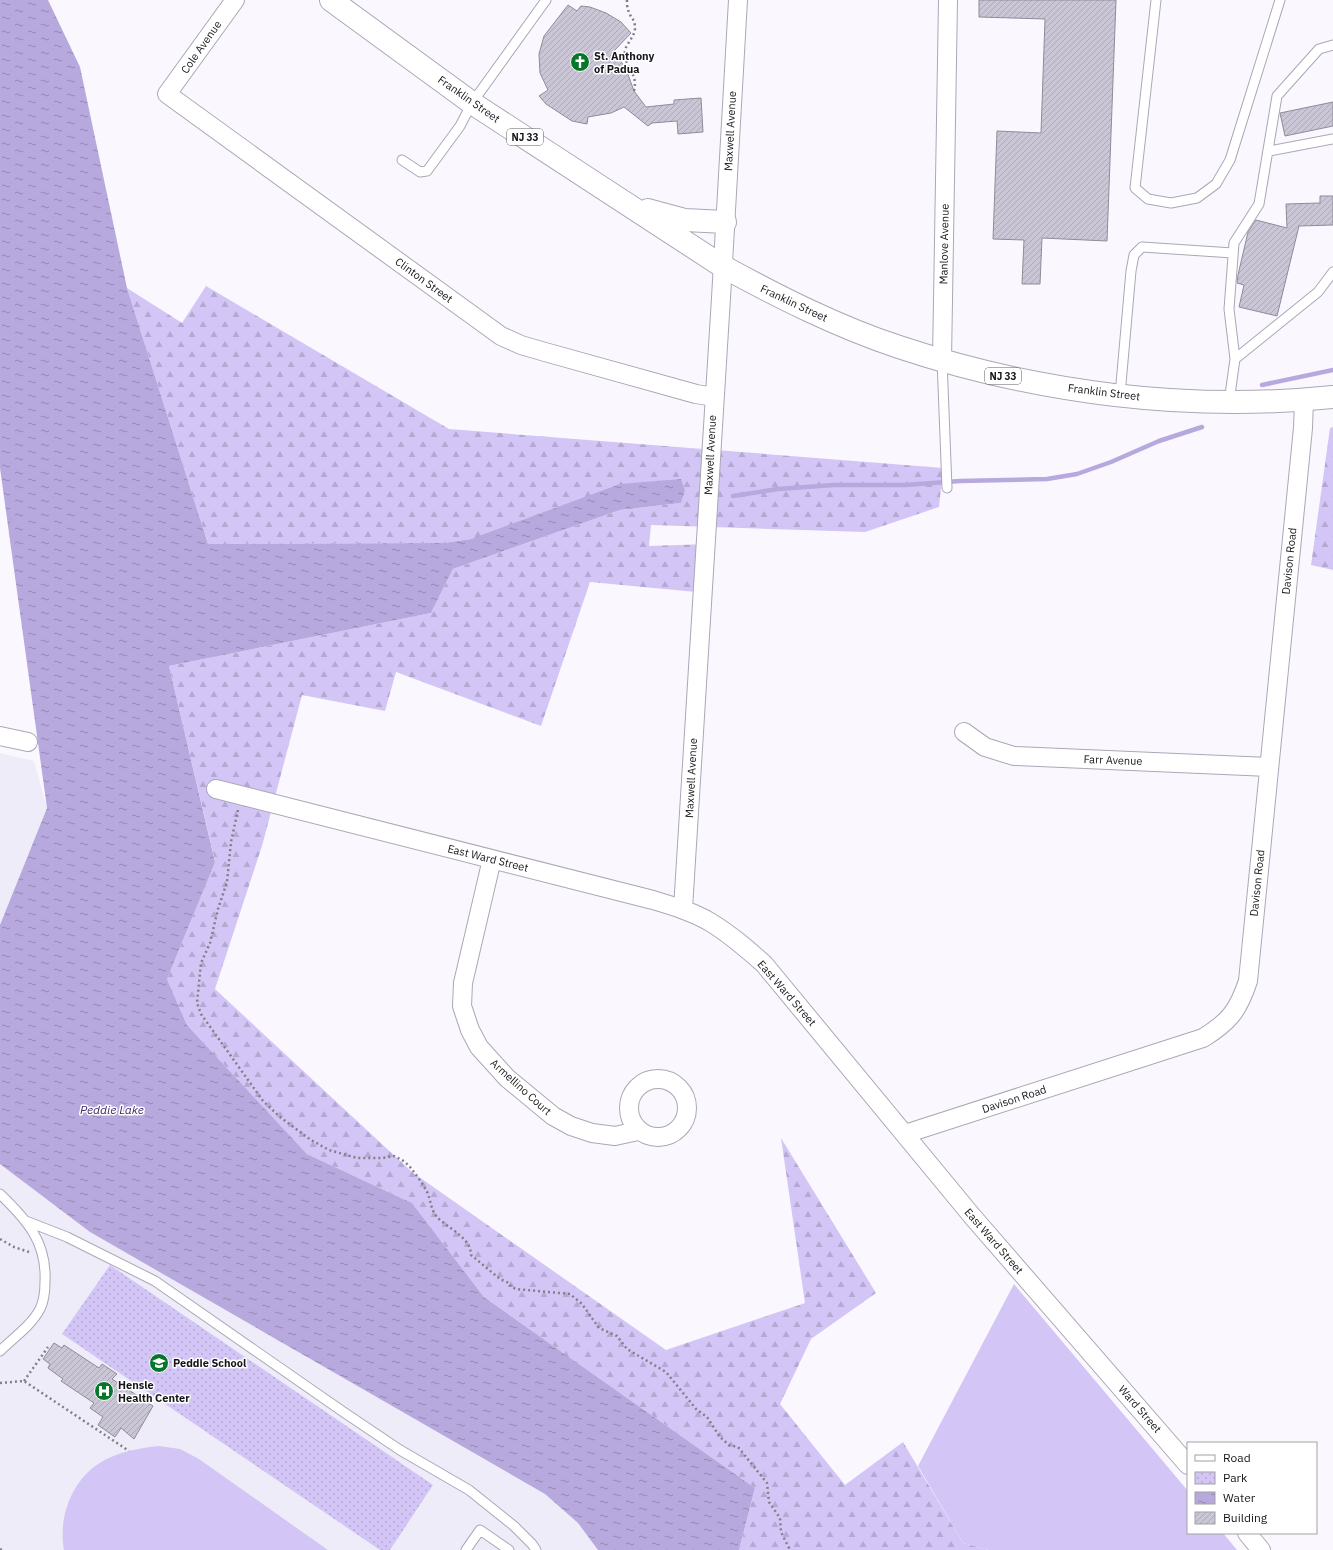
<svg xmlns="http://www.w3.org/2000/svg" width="1333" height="1550" font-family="'IBM Plex Sans',sans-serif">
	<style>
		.built { fill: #efecf9 }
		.grass { fill: #d3c6f6 }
		.forest { fill: url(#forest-firs) }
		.park { fill: url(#park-dots) }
		.water { fill: url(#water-ripples) }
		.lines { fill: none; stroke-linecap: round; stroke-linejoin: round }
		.stream { stroke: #b7a8de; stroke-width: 4.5 }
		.building { fill: url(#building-hatch); stroke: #8f8b99 }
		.lane-casing { stroke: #aba7b6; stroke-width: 11 }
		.street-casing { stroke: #aba7b6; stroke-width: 20 }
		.primary-casing { stroke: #aba7b6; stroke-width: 24 }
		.path { stroke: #817f85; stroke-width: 2.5; stroke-dasharray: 2 3; stroke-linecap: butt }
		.lane { stroke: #fff; stroke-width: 9 }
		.street { stroke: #fff; stroke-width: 18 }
		.primary { stroke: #fff; stroke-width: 22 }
		.labels { text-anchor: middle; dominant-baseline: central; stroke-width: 3; stroke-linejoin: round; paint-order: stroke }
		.shield { fill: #fff; stroke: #5c5b5f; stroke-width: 1 }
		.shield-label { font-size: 10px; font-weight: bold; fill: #16151a }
		.street-label { font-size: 11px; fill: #16151a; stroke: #fff }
		.poi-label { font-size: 11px; font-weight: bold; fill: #16151a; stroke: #fff; text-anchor: start }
		.water-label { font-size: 12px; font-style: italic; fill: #402969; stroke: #fff }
	</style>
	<defs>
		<pattern id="forest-firs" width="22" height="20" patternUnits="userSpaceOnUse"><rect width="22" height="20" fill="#d3c6f6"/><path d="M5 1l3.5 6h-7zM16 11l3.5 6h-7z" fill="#b4a9d2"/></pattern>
		<pattern id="park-dots" width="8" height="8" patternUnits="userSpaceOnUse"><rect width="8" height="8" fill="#d3c6f6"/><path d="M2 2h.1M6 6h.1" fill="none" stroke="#b4a9d2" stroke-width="1.8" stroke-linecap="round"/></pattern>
		<pattern id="water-ripples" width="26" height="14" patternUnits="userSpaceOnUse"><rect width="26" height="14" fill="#b7a8de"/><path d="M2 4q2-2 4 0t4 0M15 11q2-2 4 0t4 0" fill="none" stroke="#9488b3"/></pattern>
		<pattern id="building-hatch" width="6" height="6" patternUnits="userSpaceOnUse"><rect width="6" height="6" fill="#cac6d5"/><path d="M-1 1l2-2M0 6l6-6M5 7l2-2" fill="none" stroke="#ada9b6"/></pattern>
	</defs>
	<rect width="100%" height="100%" fill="#faf8fe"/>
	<path class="built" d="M0,753L34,761L47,808L0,925Z
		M0,1164L90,1232L545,1494L578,1523L598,1550H0Z"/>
	<path class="grass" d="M1014,1284L1188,1491V1533H1223L1237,1550H989L963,1543L918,1466Z
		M159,1446L180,1449L199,1459L328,1550H64C58,1519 71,1482 98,1464C116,1452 139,1448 159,1446Z"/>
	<path class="forest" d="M206,286L449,429L943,468L939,507L865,532L651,525L649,546L708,544L707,593L590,582L541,726L396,672L385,711L302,695L262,846L215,989L412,1172L666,1350L805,1303L781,1138L876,1293L811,1339L780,1404L845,1485L903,1442L963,1543L989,1550H739L755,1488L484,1297L412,1203L307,1154L187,1025L167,979L215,861L169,666L431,613L453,569L620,510L681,503L685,491L471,539L444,543L208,544L127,288L182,323Z
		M1333,427V570L1311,565L1330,428Z"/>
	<path class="park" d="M110,1265L433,1485L390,1550H380L62,1334Z"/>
	<path class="water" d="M0,0H48L80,67L127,288L208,544L444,543L471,539L620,484L681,479L685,491L681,503L620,510L453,569L431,613L169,666L215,862L167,979L187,1025L307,1154L412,1203L484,1297L755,1488L739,1550H598L578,1523L545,1494L90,1232L0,1164V925L47,808L0,468Z"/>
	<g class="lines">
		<path class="stream" d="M1262,385L1333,370
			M733,496L778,489L834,485H905L960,481L1047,479L1077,474L1111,462L1159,441L1202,427"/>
	</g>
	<path class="building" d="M979,0H1116L1107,241L1042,238L1040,284H1022L1024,240L993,239L997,131L1041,133L1045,19L979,17Z
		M568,5L577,11L581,6L590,7L606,13L621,22L631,33L614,51L626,69L634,91L646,107L674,104V100L701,98L703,132L678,134L677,121L652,123L648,126L624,107L611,113L588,117L587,124L572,121L546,104L539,96L548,90L540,73L539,54L544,36Z
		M1333,102V126L1285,136L1280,113Z
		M1320,196H1333V225L1299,226L1277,316L1239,307L1244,285L1237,283L1238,275L1248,232L1256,220L1287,228L1286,204L1320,203Z
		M54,1343L62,1348L64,1345L99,1368L102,1364L117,1374L112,1379L153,1406L134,1439L121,1428L115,1437L98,1425L103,1417L90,1408L94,1403L61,1381L63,1379L48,1368L50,1364L43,1359Z"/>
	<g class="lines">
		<g class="lane-casing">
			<path id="lane" d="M1156,0L1135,188L1148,199L1171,203L1197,198L1216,184L1230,160L1280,0
				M1269,151L1333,139
				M402,160L420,172L427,171L460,126L472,103L546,0
				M1235,359L1229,309L1234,243L1259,204L1277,96L1319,49L1333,45
				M942,360L947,488
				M1120,395L1131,271L1134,255L1142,247L1233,253
				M1229,402L1235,359L1318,292L1333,272
				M0,1194C27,1220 47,1242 45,1282C45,1291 44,1301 40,1309C31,1326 13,1338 0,1351
				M26,1221L67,1237L155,1281L342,1411L400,1450L469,1490L514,1526L532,1544L536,1550
				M466,1550L480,1530L509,1550"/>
		</g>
		<g class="street-casing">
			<path id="street" d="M235,0L167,94L501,336L521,345L545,352L696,394L714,397
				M942,360L948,0
				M964,732L985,747L1014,756L1269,767
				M0,736L28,742
				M216,789L653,900C673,906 693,912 710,922C730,934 747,949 764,964L972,1216L1188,1465
				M492,859L463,983L462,1006L470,1030L479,1047L507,1078L553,1116L571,1126L592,1133L615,1136L638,1131
				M683,909L721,298L738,0
				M629 1108a29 29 0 1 1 58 0a29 29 0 1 1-58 0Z
				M905,1134L1203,1038C1229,1022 1238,1011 1248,981L1303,428L1304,400
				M1247,1533L1261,1550"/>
		</g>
		<g class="primary-casing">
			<path id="primary" d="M331,0L472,103L722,266C779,297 838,327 899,347C1037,393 1188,412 1333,397
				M648,210L685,220L725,222"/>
		</g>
		<path class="path" d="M627,0C627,3 627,7 628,9C630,19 635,17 635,29C634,39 623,46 625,55C627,71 638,73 634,91
			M238,810L231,842L227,882L218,909L210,943L201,963L197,1003L201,1014L263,1101L280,1117L311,1140L329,1150L357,1158H383L394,1156C398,1158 403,1160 407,1164C412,1168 425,1187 428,1194C431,1202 431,1210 437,1217C447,1228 471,1237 471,1255L500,1279L509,1283L511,1287L516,1289L570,1294L582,1304L599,1328L617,1336L627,1349L666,1372L696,1409L707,1417L720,1437L729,1445L738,1447L767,1483L769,1502L780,1518L781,1532L790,1550
			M0,1239L14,1247L29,1252
			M24,1381L48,1347
			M0,1383L24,1381L129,1451
			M0,1549L2,1550"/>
		<use href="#lane" class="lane"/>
		<use href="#street" class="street"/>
		<use href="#primary" class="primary"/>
	</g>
	<defs>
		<g id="church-disc" transform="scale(1)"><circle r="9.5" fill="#06762a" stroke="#fff"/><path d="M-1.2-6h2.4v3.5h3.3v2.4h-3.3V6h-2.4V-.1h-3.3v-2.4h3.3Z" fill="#fff"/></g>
		<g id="school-disc" transform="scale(1)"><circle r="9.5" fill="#06762a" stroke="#fff"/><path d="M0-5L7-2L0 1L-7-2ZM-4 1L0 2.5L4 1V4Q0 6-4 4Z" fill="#fff"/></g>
		<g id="hospital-disc" transform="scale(1)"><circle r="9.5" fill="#06762a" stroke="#fff"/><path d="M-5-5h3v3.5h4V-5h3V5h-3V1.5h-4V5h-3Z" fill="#fff"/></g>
	</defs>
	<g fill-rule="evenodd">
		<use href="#church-disc" x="580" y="62"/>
		<use href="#school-disc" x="159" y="1363"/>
		<use href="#hospital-disc" x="104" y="1391"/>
	</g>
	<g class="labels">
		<g class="shield">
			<rect x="507" y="129" width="36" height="16" rx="3"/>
			<rect x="985" y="368" width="36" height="16" rx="3"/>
		</g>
		<g class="shield-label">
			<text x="525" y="137">NJ 33</text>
			<text x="1003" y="376">NJ 33</text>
		</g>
		<g class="street-label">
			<text transform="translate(201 47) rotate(-55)">Cole Avenue</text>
			<text transform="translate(469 99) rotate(35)">Franklin Street</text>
			<text transform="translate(730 131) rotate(-87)">Maxwell Avenue</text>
			<text transform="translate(944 244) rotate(-89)">Manlove Avenue</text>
			<text transform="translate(424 280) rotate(36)">Clinton Street</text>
			<text transform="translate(794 303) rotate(25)">Franklin Street</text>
			<text transform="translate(1104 392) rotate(7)">Franklin Street</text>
			<text transform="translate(710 455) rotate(-87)">Maxwell Avenue</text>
			<text transform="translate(1289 561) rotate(-84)">Davison Road</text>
			<text transform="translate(1113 760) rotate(2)">Farr Avenue</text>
			<text transform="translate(691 778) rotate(-87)">Maxwell Avenue</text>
			<text transform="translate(488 858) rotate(14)">East Ward Street</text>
			<text transform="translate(1257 883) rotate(-84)">Davison Road</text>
			<text transform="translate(787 993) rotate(49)">East Ward Street</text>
			<text transform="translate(521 1087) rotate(42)">Armellino Court</text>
			<text transform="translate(1014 1099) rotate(-18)">Davison Road</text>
			<text transform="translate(994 1241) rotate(49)">East Ward Street</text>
			<text transform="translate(1140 1409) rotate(49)">Ward Street</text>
		</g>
		<g class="poi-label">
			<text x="594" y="56">St. Anthony<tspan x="594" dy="13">of Padua</tspan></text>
			<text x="173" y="1363">Peddie School</text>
			<text x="118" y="1385">Hensle<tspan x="118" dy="13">Health Center</tspan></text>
		</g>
		<g class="water-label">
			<text x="112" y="1109">Peddie Lake</text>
		</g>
	</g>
	<rect x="1187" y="1442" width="130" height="92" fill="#ffffff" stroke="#a2a1a3"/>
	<rect x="1195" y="1455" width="20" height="6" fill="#ffffff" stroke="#a2a1a3"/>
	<text x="1223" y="1462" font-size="12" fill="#16151a">Road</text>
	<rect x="1195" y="1472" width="20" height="12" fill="url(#park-dots)" stroke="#a2a1a3"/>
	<text x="1223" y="1482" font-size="12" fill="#16151a">Park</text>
	<rect x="1195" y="1492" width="20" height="12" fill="url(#water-ripples)" stroke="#a2a1a3"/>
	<text x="1223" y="1502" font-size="12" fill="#16151a">Water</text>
	<rect x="1195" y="1512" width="20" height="12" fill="url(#building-hatch)" stroke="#a2a1a3"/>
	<text x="1223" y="1522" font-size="12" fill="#16151a">Building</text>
</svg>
